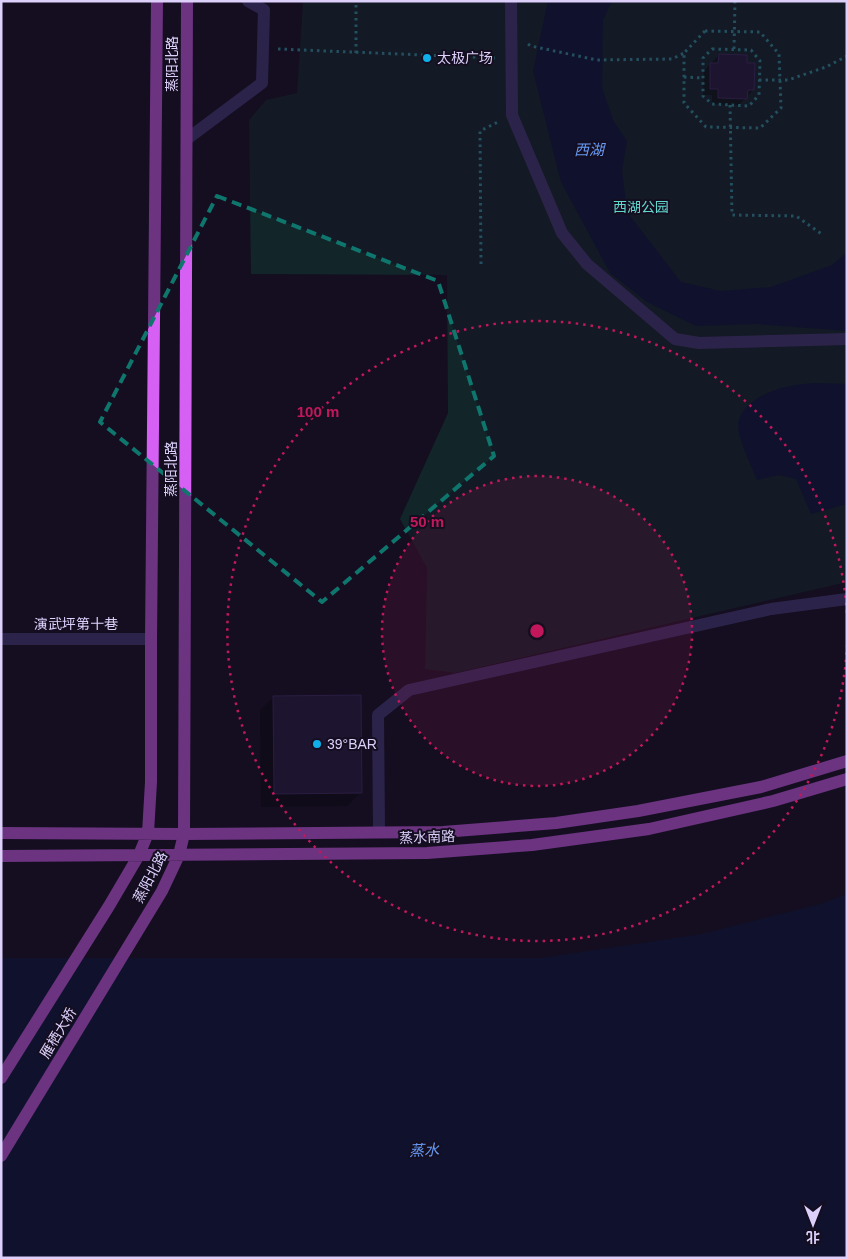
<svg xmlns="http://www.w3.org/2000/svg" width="848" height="1259" font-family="Arial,'Noto Sans SC',sans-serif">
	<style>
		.green { fill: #12262a }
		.water { fill: #0c163b }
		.shadow { fill: #0007 }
		.building { fill: #291c40; stroke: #452f6a }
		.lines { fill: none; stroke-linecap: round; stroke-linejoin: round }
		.path { stroke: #369eaa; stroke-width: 3; stroke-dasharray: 2.5 4; stroke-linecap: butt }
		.minor { stroke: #4a3d7c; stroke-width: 12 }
		.major { stroke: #d65ff4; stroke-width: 12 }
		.marked { fill: none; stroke: #0f766e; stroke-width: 4; stroke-dasharray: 10 6; stroke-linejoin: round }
		.ring { fill: none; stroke: #c2185b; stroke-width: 2.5; stroke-dasharray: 2.5 5 }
		.poi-dot { fill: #0fafe9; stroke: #140e20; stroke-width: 2 }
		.labels { text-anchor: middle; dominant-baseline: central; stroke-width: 4; stroke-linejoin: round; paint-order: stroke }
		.poi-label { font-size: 14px; fill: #ddd1fc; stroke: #140e20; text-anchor: start }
		.street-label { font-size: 14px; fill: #ddd1fc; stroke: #140e20 }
		.park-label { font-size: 14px; fill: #62d7cd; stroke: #140e20 }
		.water-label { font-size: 15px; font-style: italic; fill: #669af5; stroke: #140e20 }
		.centre { fill: #c2185b; stroke: #140e20; stroke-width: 2.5 }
		.ring-label { font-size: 15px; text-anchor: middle; font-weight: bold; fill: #c2185b; stroke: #140e20; stroke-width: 4; stroke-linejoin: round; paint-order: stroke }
	</style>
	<rect width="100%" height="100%" fill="#140e20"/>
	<path class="green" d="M303,1H847V582L455,673L425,669L427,568L400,519L448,413L447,275L251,274L249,120L266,100L297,93Z"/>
	<path class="water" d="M548,1H612L603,20L602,88L614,122L627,141L622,170L627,212L681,282L721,291L771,287L832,265L847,252V331L756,324L696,326L647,302L610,273L561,182L533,71Z
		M815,383L847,384V504L811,514L796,479L779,475L757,480C751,465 743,449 739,433C732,406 770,389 791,386C799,384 807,384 815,383Z
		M847,894V1258H1V958H542L702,934L817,905Z"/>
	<path class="shadow" d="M719,55L746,64L753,90L739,105L712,104V95H703L704,71Z
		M274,697L360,793L347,806L261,807L260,710Z"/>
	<path class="building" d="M719,54L747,55V63H755L754,90H748L747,99L718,98V89H710V63H718Z
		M361,695L362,793L274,794L273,696Z"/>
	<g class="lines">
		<path class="path" d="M705,31L760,32L779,54L781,108L760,128L706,127L684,103V53Z
			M528,44L531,46L597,60L672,59L684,53
			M278,49L496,58
			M712,49L751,50L760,61L759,95L749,106L712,104L703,96V58Z
			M734,49L735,1
			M356,53V1
			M684,77L703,78
			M759,80H788L826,67L847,56
			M730,105L732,215L796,216L823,235
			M481,264L480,131L498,122"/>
		<path class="minor" d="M511,1L512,115L562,233L587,264L675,339L699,343L847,339
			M187,139L262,83L264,10L248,1
			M1,639H151
			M379,831L378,715L409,690L771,609L847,599"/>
		<path class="major" d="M1,833L184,834L443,832L556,823L638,811L761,787L847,761
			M1,856L427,853L532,845L649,829L773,801L847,779
			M1,1078L109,906L139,855L148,833L151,782V639L157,1
			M1,1156L162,891L179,855L184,834L187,1"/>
	</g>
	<path d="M0 0H848V1259H0ZM217,196L438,281L494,456L322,602L100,422Z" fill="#140e20" fill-opacity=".55" fill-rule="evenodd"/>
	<path class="marked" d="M217,196L438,281L494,456L322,602L100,422Z"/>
	<circle cx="537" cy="631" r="155" fill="#c2185b" fill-opacity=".12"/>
	<g class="ring">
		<circle cx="537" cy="631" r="155"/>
		<path d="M847 645A310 310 0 1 1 847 617"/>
	</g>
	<g class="poi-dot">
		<circle cx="427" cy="58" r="5"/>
		<circle cx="317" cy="744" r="5"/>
	</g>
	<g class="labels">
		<g class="poi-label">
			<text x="437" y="58">太极广场</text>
			<text x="327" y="744">39°BAR</text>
		</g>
		<g class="street-label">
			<text transform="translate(172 64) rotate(-90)">蒸阳北路</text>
			<text transform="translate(171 469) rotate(-90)">蒸阳北路</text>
			<text x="76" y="624">演武坪第十巷</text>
			<text transform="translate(427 837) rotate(-2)">蒸水南路</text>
			<text transform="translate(150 877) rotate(-62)">蒸阳北路</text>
			<text transform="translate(58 1033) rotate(-59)">雁栖大桥</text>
		</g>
		<g class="park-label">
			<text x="641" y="207">西湖公园</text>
		</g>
		<g class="water-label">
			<text x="589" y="149">西湖</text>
			<text transform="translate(424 1150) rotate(-2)">蒸水</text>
		</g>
	</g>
	<circle cx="537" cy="631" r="8" class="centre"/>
	<g class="ring-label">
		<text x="318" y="417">100 m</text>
		<text x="427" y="527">50 m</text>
	</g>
	<rect width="848" height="1259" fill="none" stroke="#ddd1fc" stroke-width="5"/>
	<g transform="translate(813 1224) rotate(180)" stroke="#140e20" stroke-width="4" paint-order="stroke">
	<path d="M0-4L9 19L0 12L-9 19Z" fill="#ddd1fc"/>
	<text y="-8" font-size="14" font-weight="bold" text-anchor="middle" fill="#ddd1fc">北</text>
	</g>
</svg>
